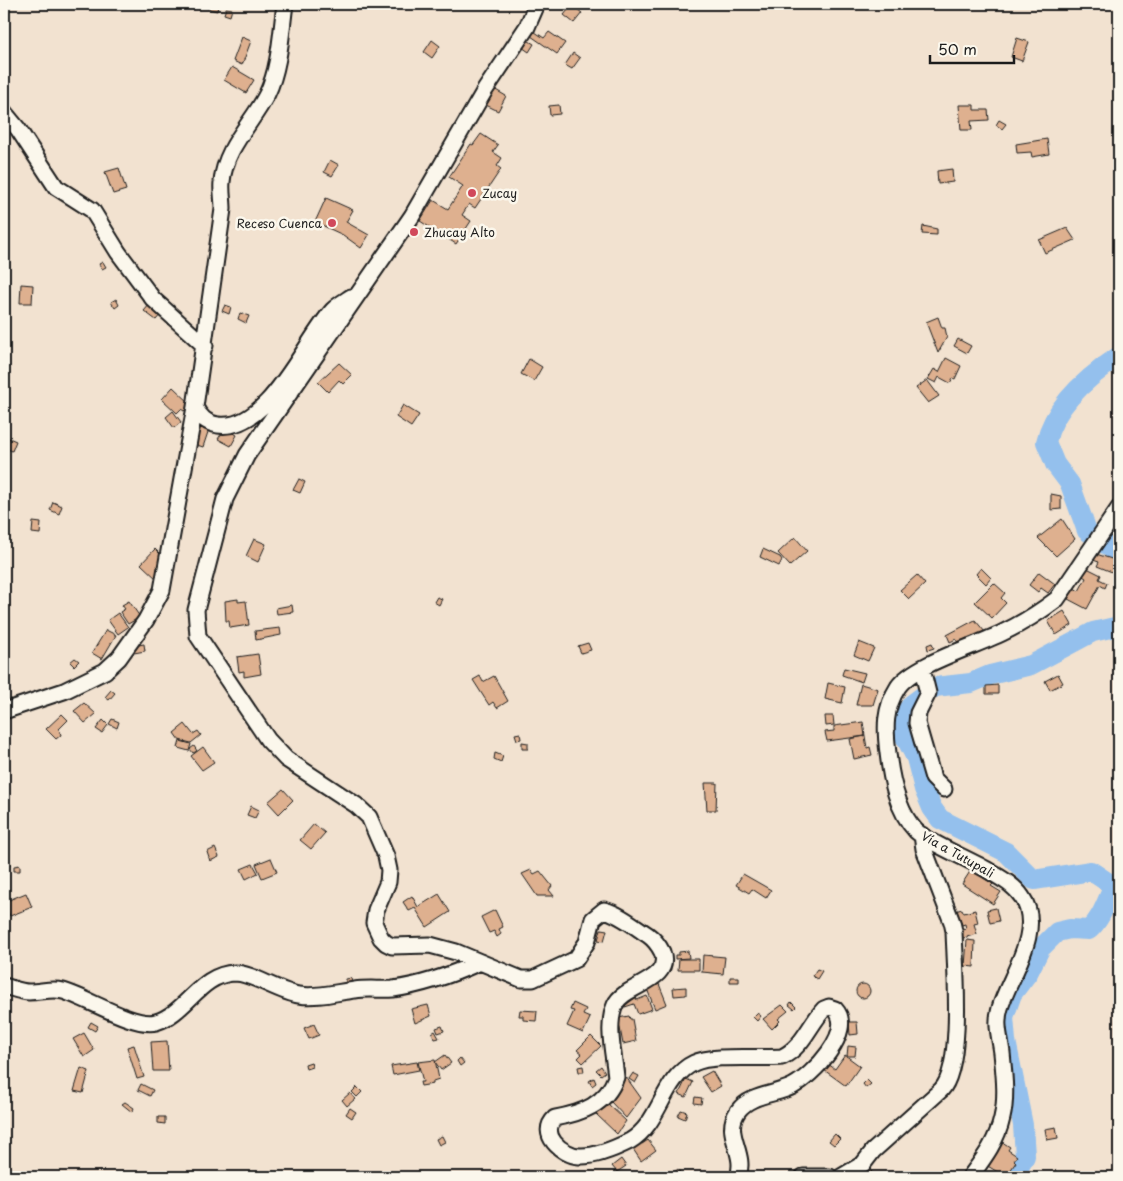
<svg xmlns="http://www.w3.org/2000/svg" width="1123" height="1181" font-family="'Playpen Sans',sans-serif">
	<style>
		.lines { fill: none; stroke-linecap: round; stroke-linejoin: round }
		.river { stroke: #94c0ed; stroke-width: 20 }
		.building { fill: #deb08f; stroke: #1c1c1c }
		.minor-casing { stroke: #1c1c1c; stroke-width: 19 }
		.minor { stroke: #fbf7ec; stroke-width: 15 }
		.poi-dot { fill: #d1495b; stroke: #fbf7ec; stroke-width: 2 }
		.labels { text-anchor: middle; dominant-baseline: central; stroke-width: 5; stroke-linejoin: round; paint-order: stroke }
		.poi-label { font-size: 12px; fill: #1c1c1c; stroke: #fbf7ec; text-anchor: start }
		.street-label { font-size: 12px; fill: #1c1c1c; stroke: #fbf7ec }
	</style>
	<rect width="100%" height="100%" fill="#f2e2d0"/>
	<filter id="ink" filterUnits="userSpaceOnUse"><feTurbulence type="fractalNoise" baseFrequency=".02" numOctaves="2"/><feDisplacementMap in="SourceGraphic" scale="10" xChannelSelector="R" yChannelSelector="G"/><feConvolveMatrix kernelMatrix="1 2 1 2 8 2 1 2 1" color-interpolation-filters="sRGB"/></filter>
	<g filter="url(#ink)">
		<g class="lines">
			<path class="river" d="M1119,356C1089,376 1054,405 1046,442L1055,464L1070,484L1087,531L1119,554
				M1014,1177L1025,1156L1023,1125L1006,1041L1004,1017L1012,994L1028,973L1040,949L1057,932L1070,929L1089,930C1101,919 1105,905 1112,890L1109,883L1091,871L1034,880L1006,852L940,819L932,808L924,789L916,758L902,731L903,717L912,704L935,687L971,683L990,675L1031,665L1093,632L1119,626"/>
		</g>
		<path class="building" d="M210,5L218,6L217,11L209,9Z
			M572,5L582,13L574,23L564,15Z
			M226,8L232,9L230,16L224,14Z
			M535,32L544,38L549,32L565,43L557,54L531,36Z
			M242,37L251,41L242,65L233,61Z
			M524,38L534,44L529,52L519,45Z
			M1017,38L1029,42L1022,61L1011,57Z
			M432,40L440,46L432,58L424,52Z
			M573,53L580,58L572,69L565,65Z
			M232,67L254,80L246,93L224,80Z
			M494,89L506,96L498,111L486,105Z
			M559,105L560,114L550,115L549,106Z
			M959,105H974V110H988L989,120L971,121L972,130H961Z
			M999,120L1006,124L1002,129L996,125Z
			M481,134L498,145L493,152L502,158L497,166L501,169L475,208L469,204L462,215L471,221L456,244L420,221L433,200L448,209L463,186L449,177L471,144L473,145Z
			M1047,139L1049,154L1032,157L1031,152L1017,153L1016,144Z
			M330,160L339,165L332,176L324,172Z
			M119,168L126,190L113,194L105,172Z
			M952,169L953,182L938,184L937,171Z
			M326,198L353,210L346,222L369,235L361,248L343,235L315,222Z
			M923,226L937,229V235L922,234Z
			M1067,228L1075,240L1045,253L1039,240Z
			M103,262L106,267L102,269L99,264Z
			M21,284L33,285L32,303H20Z
			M116,299L119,305L115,308L111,302Z
			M150,304L161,314L156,320L144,311Z
			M225,305L231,307L229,314L222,311Z
			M240,313L249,316L246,323L238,319Z
			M938,317L942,328H945L947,337L938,353L926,322Z
			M958,339L971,346L967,353L954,346Z
			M946,358L961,366L955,379L953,378L950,383L939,377L936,383L928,379L934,369L939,372Z
			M529,359L542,367L534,381L521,374Z
			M339,363L352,375L343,384L339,380L328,392L318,382Z
			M927,380L939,396L928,403L916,388Z
			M173,387L191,404L184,411L181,409L177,413L162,399Z
			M403,405L419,415L411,427L396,417Z
			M173,411L181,422L174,428L166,417Z
			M198,420L209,429L203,447L191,443Z
			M225,428L237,435L231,446L218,439Z
			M9,438L16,441L12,451L5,448Z
			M299,479L305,482L300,493L293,490Z
			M1051,494L1061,496V509L1051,510Z
			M53,502L62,506L59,514L50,510Z
			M1062,519L1075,539L1056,556L1038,538Z
			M33,522L41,523L40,534L32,533Z
			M795,537L807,551L790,566L778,553Z
			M254,539L266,544L258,562L246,556Z
			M155,549L165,559L159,581L141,564Z
			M763,549L780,557L782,560L779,566L760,557Z
			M1093,553L1118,561L1112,572L1097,566L1099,562L1090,559Z
			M1085,567L1101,575L1099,579L1107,583L1105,588L1100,585L1087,609L1068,599L1074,588L1079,591L1086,578L1081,575Z
			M981,568L991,578L986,584L976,574Z
			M1039,572L1055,584L1048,593L1041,588L1038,592L1029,585Z
			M917,575L925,584L909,599L900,590Z
			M994,583L1005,593L1001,598L1006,603L992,618L975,602Z
			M437,597L442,599L439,605L434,602Z
			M238,599V602L246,601L249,625L230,628L229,621H226L225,601Z
			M129,601L140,617L128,624L120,612L125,609L122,605Z
			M292,605L293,612L277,614L276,608Z
			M1064,611L1072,625L1056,635L1048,621Z
			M118,613L128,627L118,634L108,620Z
			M975,620L985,632L969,641L967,638L958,643L956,639L950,642L947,635Z
			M280,628L281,635L256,640L255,631Z
			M106,630L116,635L102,659L92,653Z
			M859,642L874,648L868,661L854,655Z
			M588,643L591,650L581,653L578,646Z
			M932,643L934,648L928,650L927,645Z
			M144,644L145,651L134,653L133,646Z
			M258,654L261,674L244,677V671L239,672L237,657Z
			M75,658L79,661L74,666L70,662Z
			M844,668L865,673L862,682L842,675Z
			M1058,674L1063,683L1050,690L1045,681Z
			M480,676L483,682L494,676L508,701L497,708L493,702L489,705L473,680Z
			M828,683L845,687L842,703L825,699Z
			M861,684L878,689L873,705H856Z
			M998,685V694H986V686Z
			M111,690L115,693L109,700L105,697Z
			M84,703L96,714L85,723L74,711Z
			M62,714L68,720L59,729L61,735L56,739L46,729Z
			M825,716H833L834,725L826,726Z
			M112,719L119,722L117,728L109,724Z
			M103,720L108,725L102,733L96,729Z
			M863,722L865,736L827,741L825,732L834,731V726Z
			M185,724L193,734L198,731L201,735L191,743L179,740L174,733Z
			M520,733L521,739L517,740L515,734Z
			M865,736L867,748L870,747L872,755L854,759L850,739Z
			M180,741L191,744L189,751L178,748Z
			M522,742L528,743V749H522Z
			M194,746L197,751L193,753L190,749Z
			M203,747L214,762L202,770L191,756Z
			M495,753L503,756L501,762L494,759Z
			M705,783H717L716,810H707Z
			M283,789L293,800L279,814L268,802Z
			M251,806L259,810L255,818L247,815Z
			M314,824L325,833L311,849L300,840Z
			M215,848L219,857L210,861L207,852Z
			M271,858L277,872L262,878L256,864Z
			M4,862L10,865L7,871L4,870Z
			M253,864L258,873L246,879L241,869Z
			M20,865V871H14V866Z
			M531,870L534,874L540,871L552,886L549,890L554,896H537L522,874Z
			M971,870L993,884L991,886L1001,892L993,904L962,884Z
			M743,874L771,890L766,898L752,889L749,893L736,885Z
			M26,893L32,907L10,916L4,902Z
			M439,894L450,912L427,927L415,908L409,911L403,902L412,896L418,907Z
			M996,908L999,921L990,923L987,910Z
			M962,909L964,913L975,910L978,923L974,924L977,934L960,939L958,931L966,929L965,924L962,925L960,918H957L955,911Z
			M495,910L503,927L499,929L501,934L497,937L494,931L489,933L481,917Z
			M601,929L607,930L604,941L598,940Z
			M967,940L975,941L974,967L965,966Z
			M688,951L689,958L675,959V955H679V952Z
			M703,955L725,957L723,974L702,972Z
			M679,959H699V970H678Z
			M817,969L822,971L817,979L812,976Z
			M730,977H739V982H730Z
			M351,978L352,984H346V979Z
			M659,984L667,1004L655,1009L647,989Z
			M856 991a7 7 0 1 1 14 0a7 7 0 1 1-14 0Z
			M686,987V995L674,996L673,988Z
			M635,995L637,1000L647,996L652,1009L638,1014L634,1004L625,1007L623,999Z
			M791,1002L796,1007L794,1009L789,1005Z
			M573,1003L586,1009L583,1015L590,1018L583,1033L567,1026L574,1011L570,1010Z
			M428,1005L431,1016L415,1023L411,1009Z
			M782,1005L788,1011L778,1019L780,1021L772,1029L763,1019Z
			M520,1010L537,1011L536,1021L523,1020V1016H519Z
			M757,1013L761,1016L757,1021L753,1017Z
			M629,1016L630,1019H632L636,1041L623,1044L618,1018Z
			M91,1022L98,1026L95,1031L88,1027Z
			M849,1022H857L858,1034L850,1035Z
			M314,1024L319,1035L309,1039L304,1028Z
			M442,1026L444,1031L438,1033L436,1028Z
			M435,1031L439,1038L435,1039L432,1033Z
			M84,1033L94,1050L84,1057L73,1039Z
			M591,1036L601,1046L583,1063L578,1058L582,1054L577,1050Z
			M167,1041L169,1071H153L151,1042Z
			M134,1045L144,1077L137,1079L127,1047Z
			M848,1046L856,1047L855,1056H847Z
			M445,1055L451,1063L441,1070L435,1062Z
			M845,1055L860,1066L846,1086L824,1070L828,1064L835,1069Z
			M460,1058L464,1063L460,1066L457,1061Z
			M435,1060L439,1079L433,1081V1084L421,1086L420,1082H423L418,1062Z
			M311,1062L312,1067L306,1069L305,1064Z
			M417,1062L419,1070L393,1075L391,1066Z
			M583,1066L584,1072H579L578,1067Z
			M601,1066L605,1072L601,1075L596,1070Z
			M81,1068L89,1071L83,1093L74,1091Z
			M712,1071L721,1086L711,1092L701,1077Z
			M633,1073L639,1076L635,1083L629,1079Z
			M626,1077L641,1098L626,1118L610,1101Z
			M594,1078L596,1083L592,1086L589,1081Z
			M686,1079L693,1082L686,1097L679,1094Z
			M867,1080L871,1084L866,1088L863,1084Z
			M141,1084L153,1090L150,1096L138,1090Z
			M357,1087L362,1092L357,1097L352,1092Z
			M350,1093L355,1099L347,1106L342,1100Z
			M695,1097L702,1098L701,1104L694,1103Z
			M125,1102L134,1108L132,1112L122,1104Z
			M607,1103L626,1121L617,1134L596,1114Z
			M350,1108L356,1112L352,1118L346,1114Z
			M681,1110L687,1112L685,1119L678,1116Z
			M158,1117H165V1124L158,1123Z
			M1056,1127L1058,1138L1047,1140L1045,1129Z
			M835,1134L840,1139L834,1145L829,1141Z
			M442,1136L445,1142L439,1145L436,1139Z
			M639,1140L642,1144L648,1140L656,1150L641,1161L631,1146Z
			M999,1140L1010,1147L1008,1150L1017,1156L1014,1160L1016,1162L1006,1177L986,1165Z
			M621,1159L626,1166L617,1172L612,1166Z
			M870,1163L872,1165L869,1169L876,1176L863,1177L859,1174Z
			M678,1169L680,1172L676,1176L673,1173Z"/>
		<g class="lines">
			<g class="minor-casing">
				<path id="minor" d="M285,4C281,33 280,67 267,94C252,124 225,147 222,182C221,191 223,200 223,209L195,407C200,417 206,423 218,425C268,432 304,342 333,310C338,305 345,301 351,297
					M537,4L527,27L485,90L412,216L247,455L225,499L196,610L198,636L268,740L286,759L356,805L369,817L386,856L389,870L388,882L376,910L374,923L381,938L386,943L392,946L430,945L456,952L521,979H533L576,959L587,942L593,919L604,910C620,914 634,926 648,935C655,940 658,944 662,952C673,982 624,984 615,1005C606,1026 614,1055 616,1077C606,1105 582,1113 555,1118C538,1134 562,1155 579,1156C595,1157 616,1148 630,1141C661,1123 662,1078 694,1063C713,1054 759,1059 782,1057C803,1047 809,1025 824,1009L829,1007L835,1009C856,1031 812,1076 793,1086C776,1095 750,1094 738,1111C722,1134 747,1152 738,1177
					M4,112L18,129L56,187L92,210L118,252L153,299L205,346
					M922,669L928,693L918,713L917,723L933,778L944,789
					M4,711L64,691L105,671L119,658L146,620L162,590L195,407
					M4,986C12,988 21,992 29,992C41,992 52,988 63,991C86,997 134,1028 156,1022C187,1013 199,974 235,973C252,973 279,992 299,995C318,998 337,992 355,990C368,988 381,990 393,989C424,985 451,975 480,962
					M803,1177H830
					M841,1177L863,1164L873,1151L941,1090C964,1067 955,966 954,931L952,922L924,849L922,835
					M970,1177C984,1158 997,1141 1002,1118C1007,1097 1004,1074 1002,1053C1000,1037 995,1024 1000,1008C1009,977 1045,930 1022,897C1014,885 1001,878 989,871C971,860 929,843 916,831C897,811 891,779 888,753C885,729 884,709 898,687C914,664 976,646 1002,633C1021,624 1040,612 1057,599L1119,508"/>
			</g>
			<use href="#minor" class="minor"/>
		</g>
	</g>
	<g class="poi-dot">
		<circle cx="472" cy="193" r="5"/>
		<circle cx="332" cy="223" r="5"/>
		<circle cx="414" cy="232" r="5"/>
	</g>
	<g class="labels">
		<g class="poi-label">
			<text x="482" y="193">Zucay</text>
			<text x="322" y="223" text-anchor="end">Receso Cuenca</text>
			<text x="424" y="232">Zhucay Alto</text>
		</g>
		<g class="street-label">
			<text transform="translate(958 854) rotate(29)">Vía a Tutupali</text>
		</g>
	</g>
	<rect width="1123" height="1181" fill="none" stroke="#fbf7ec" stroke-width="20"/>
	<rect x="10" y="10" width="1103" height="1161" fill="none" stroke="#1c1c1c" stroke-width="2" filter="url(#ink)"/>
	<path d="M930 55v8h84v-8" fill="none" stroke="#1c1c1c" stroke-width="2.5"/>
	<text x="938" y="55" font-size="15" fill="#1c1c1c" stroke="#fbf7ec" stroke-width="4" paint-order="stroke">50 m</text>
</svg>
